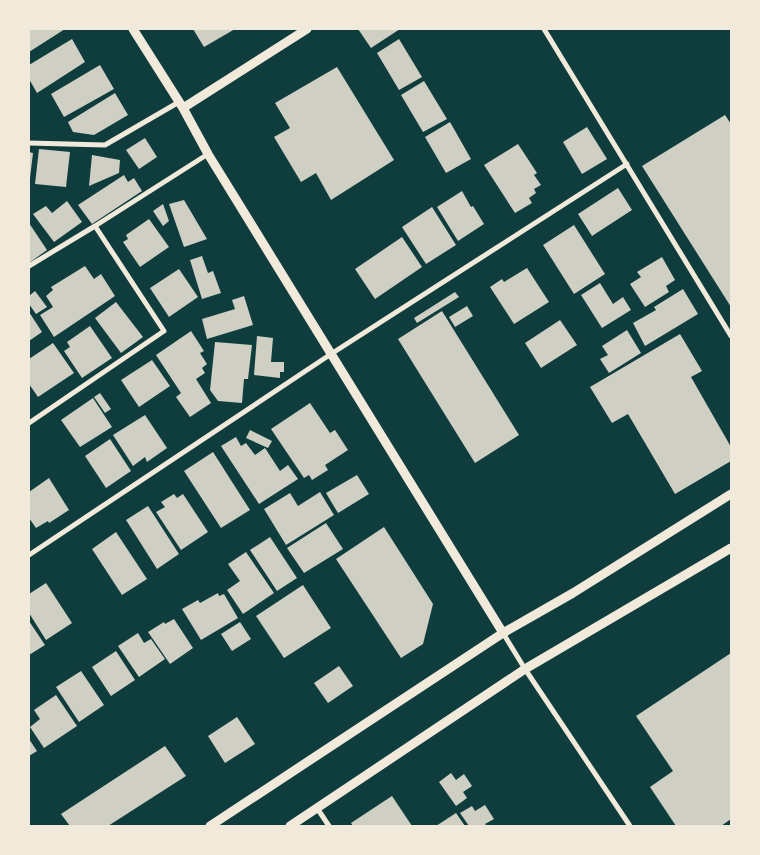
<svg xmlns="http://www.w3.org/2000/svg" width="760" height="855" font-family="Ubuntu,sans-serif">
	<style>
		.building { fill: #cfcfc3 }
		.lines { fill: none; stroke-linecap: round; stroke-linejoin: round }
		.minor { stroke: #f1e9da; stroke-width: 5 }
		.tertiary { stroke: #f1e9da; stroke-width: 9 }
	</style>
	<rect width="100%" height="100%" fill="#0f3d3e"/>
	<path class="building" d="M29,29H65L29,52Z
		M193,29H235L204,47Z
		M358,29H400L371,48Z
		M72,39L85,62L37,93L29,79V65Z
		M399,39L422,77L399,90L377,53Z
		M100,65L114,89L64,117L51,94Z
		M337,67L394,160L331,200L316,173L301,182L274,137L290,128L275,103Z
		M424,81L447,119L423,132L401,95Z
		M115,93L128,115L94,135L73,132L68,122Z
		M725,115L731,124V307L642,166Z
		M450,122L471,159L446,173L425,137Z
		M587,127L607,159L582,174L563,142Z
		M145,138L157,157L139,169L126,150Z
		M518,144L537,173L534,175L541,185L534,189L536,193L529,198L532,203L515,213L484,165Z
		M39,149L70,152L66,187L35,184Z
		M29,152L33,153L30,178H29Z
		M92,155L120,160L119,173L89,186Z
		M124,175L128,182L134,178L142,191L92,224L78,205Z
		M618,188L632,210L592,236L578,214Z
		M462,191L471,207L473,206L484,224L458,241L437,207Z
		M184,200L207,239L184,247L169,204Z
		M67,201L82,222L54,242L33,214L46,206L52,213Z
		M163,204L169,221L163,226L153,211Z
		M432,207L456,245L426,264L402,227Z
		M149,219L169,247L140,267L123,242L128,239L126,235Z
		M29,223L47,250L29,263Z
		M574,225L605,274L574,294L543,245Z
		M402,237L422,267L375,299L355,269Z
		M202,256L208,273L213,271L221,293L202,299L190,260Z
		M662,257L675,280L666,286L669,292L645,307L630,284L641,277L637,272Z
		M85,266L94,279L101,274L115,296L54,337L40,315L53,307L46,296L53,290L51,287Z
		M527,268L549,302L514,324L490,287L502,279L504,282Z
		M179,269L198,297L169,317L150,288Z
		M600,283L613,304L623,297L631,310L602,328L581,295Z
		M683,289L698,314L645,346L633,323L656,310L654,307Z
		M35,291L47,307L36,314L29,304V296Z
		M455,292L459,297L417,323L414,318Z
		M244,296L253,325L207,339L202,319L235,309L232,300Z
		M116,302L143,337L121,353L95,318Z
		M467,306L473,316L455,327L449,317Z
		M442,311L519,435L475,463L398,339Z
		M29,312L42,332L29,341Z
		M560,320L577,345L541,368L525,343Z
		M90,326L112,358L82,378L64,351L70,347L67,342Z
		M627,330L641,353L609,373L600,359L608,355L602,346Z
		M191,331L204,351L200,353L207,364L202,368L205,373L196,379L211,403L190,417L176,397L181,393L156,355Z
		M680,334L702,371L691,377L731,447V461L675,494L628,414L612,423L590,387Z
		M257,336L273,338L271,362H284V372H280V378L254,375Z
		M215,342L252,345L248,379H244L242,403L218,401L210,390Z
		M53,343L74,373L38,397L29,384V359Z
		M152,360L170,386L139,407L121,380Z
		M100,393L111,409L105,413L94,397Z
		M93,398L112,427L80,447L61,420Z
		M310,403L330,433L335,430L348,450L325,465L328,470L312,480L309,475L304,478L271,429Z
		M145,415L167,448L147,462L145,457L133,466L113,435Z
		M250,430L272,441L268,448L246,438Z
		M236,437L241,446L246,443L255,455L265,448L280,471L288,465L298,479L259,504L221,446Z
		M110,439L131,471L106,488L85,456Z
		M213,452L250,510L221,528L184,471Z
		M357,475L369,494L338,513L326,493Z
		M49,478L69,510L49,523L48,521L36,528L29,518V492Z
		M320,492L334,515L286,545L264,509L290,493L298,506Z
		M174,494L177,498L183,494L208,532L181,550L156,512L165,507L161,502Z
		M148,506L179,554L157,569L126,520Z
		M326,523L343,549L304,573L287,548Z
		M384,527L433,604L423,644L401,658L336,559Z
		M116,532L147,579L122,595L92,549Z
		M270,537L297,578L277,591L250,550Z
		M246,552L274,593L243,614L227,590L240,581L228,564Z
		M46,583L72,623L46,640L29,613V594Z
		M303,585L331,628L284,658L256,616Z
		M218,593L219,596L224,594L238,618L201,640L182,609L198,600L200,603Z
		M174,619L193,648L170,664L148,632L164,622L165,624Z
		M29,621L45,645L29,655Z
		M240,622L251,639L232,651L221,634Z
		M138,633L144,643L151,639L165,659L139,677L118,646Z
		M116,651L135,680L111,696L92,667Z
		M731,653V819L721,826H676L650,787L673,771L636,716Z
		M339,666L353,686L328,703L314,683Z
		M81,671L104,705L79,722L56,687Z
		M56,695L77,726L44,748L30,727L40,719L34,710Z
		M237,717L255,744L225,763L208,736Z
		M29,739L37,751L29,756Z
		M165,746L186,776L108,826H70L61,814Z
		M451,773L456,780L464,774L472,786L463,792L467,798L456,806L439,782Z
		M392,796L412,826H353L351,823Z
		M485,805L494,819L485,824L487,826H469L460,813L472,806L475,811Z
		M456,813L465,826H436Z"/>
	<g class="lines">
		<path class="minor" d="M544,29L731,336
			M29,143L105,145L179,102
			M29,266L95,226L208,154
			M29,423L164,331L95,226
			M29,555L331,354L627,164
			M503,633L525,669L630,826
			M317,808L329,826"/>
		<path class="tertiary" d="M133,29L183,108L208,154L503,633
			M183,108L307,29
			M210,826L503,633L573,593L731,494
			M290,826L525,669L731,548"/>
	</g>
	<rect width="760" height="855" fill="none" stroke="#f1e9da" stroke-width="60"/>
</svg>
